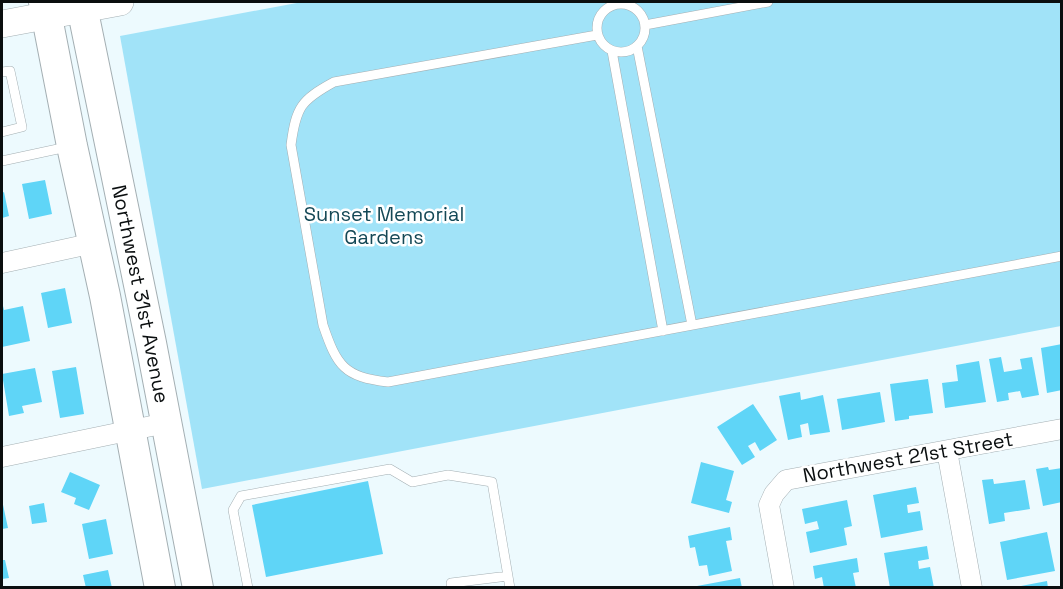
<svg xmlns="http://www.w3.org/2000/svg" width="1063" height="589" font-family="'Space Grotesk',sans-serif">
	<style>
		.green { fill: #a1e3f8 }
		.building { fill: #5fd5f7 }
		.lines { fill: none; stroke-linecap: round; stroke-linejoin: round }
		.lane-casing { stroke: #a4afb3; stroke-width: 10 }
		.street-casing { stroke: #a4afb3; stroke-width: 21 }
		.secondary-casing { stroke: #a4afb3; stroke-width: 28 }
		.primary-casing { stroke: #a4afb3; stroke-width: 32 }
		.lane { stroke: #fff; stroke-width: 9 }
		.street { stroke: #fff; stroke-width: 20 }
		.secondary { stroke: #fff; stroke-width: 27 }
		.primary { stroke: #fff; stroke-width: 30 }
		.labels { text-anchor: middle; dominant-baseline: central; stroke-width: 5; stroke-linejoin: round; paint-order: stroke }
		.park-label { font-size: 20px; fill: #144856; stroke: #fff }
		.street-label { font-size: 20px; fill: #0a0e0f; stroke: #fff }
	</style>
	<rect width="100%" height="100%" fill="#edfafe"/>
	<path class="green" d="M302,2H1061V326L202,489L120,36Z"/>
	<path class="building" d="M45,180L52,214L29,219L22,184Z
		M4,192L9,216L2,218V193Z
		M65,288L72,323L48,328L41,293Z
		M2,302L4,310L23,306L30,341L2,347Z
		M1062,344L1060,378L1062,390L1047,393L1041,348Z
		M1001,357L1004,372L1022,369L1020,359L1032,357L1039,395L1022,398L1020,391L1008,393L1009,400L997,402L989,359Z
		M979,361L986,402L945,408L942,383L958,381L956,365Z
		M76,367L84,414L60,418L52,371Z
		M35,368L42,402L22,406L24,413L9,416L2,374Z
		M928,379L933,413L909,416V419L895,421L890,384Z
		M800,392L801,400L823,395L830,432L810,435L808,423L800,425L802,437L788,440L779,396Z
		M880,392L885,422L842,430L837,399Z
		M753,404L777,440L760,451L755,442L748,446L755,457L742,465L717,427Z
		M701,462L734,471L726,500L732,502L729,513L691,503Z
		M1048,467L1049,470L1062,468V502L1043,506L1036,469Z
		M70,472L100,485L89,510L74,504L76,498L61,492Z
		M993,479L994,484L1025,480L1030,509L1004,513L1005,521L989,524L982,480Z
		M368,481L383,554L266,577L252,505Z
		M916,487L919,503L907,505L908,513L920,511L923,530L881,538L873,495Z
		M2,500L8,528L2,529Z
		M847,500L852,526L844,528L847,545L810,553L806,532L819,529L817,521L805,524L802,509Z
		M44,503L47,522L32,524L29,506Z
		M106,519L113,554L89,559L82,524Z
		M730,527L732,540L726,541L732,571L709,576L707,565L699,566L695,547L690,548L688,536Z
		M1047,532L1055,571L1007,580L1000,542Z
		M927,546L929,559L918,561L919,569L930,567L934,588H890L884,553Z
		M857,558L859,572L853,573L856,588H824L822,577L815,579L813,566Z
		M2,560H5L9,578L2,579Z
		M108,570L112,588H86L83,575Z
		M740,578L742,588H697V586Z
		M1047,581L1048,588H1022L1021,586Z"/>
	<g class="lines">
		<g class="lane-casing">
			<path id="lane" d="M597 28a24 24 0 1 1 48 0a24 24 0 1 1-48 0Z
				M645,25L768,2
				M597,35L334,82C301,100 296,107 291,145L323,325C337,366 344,377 388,382L1062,256
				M637,46L692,325
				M612,51L663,331
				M2,72L10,71L22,127L2,132
				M2,161L67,147
				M248,588L233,510L241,496L390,469L412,482L448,475L492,482L510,588
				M452,588L451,583L508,576"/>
		</g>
		<g class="street-casing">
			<path id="street" d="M2,263L94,243
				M947,451L972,588
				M2,457L166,423
				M784,588L769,505L774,494L786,480L1062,429"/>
		</g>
		<g class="secondary-casing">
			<path id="secondary" d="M2,24L120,2"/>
		</g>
		<g class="primary-casing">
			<g id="primary">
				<path d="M44,2L72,146L105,296L160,588"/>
				<path id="s1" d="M81,2L151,343L198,588"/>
			</g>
		</g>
		<use href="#lane" class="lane"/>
		<use href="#street" class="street"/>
		<use href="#secondary" class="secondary"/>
		<use href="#primary" class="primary"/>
	</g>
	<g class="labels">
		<g class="park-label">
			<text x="384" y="214">Sunset Memorial<tspan x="384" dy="23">Gardens</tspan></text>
		</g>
		<g class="street-label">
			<text stroke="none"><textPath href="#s1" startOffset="298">Northwest 31st Avenue</textPath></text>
			<text transform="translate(908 457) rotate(-10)">Northwest 21st Street</text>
		</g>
	</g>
	<rect width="1063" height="589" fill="none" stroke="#0a0e0f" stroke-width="6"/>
</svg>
